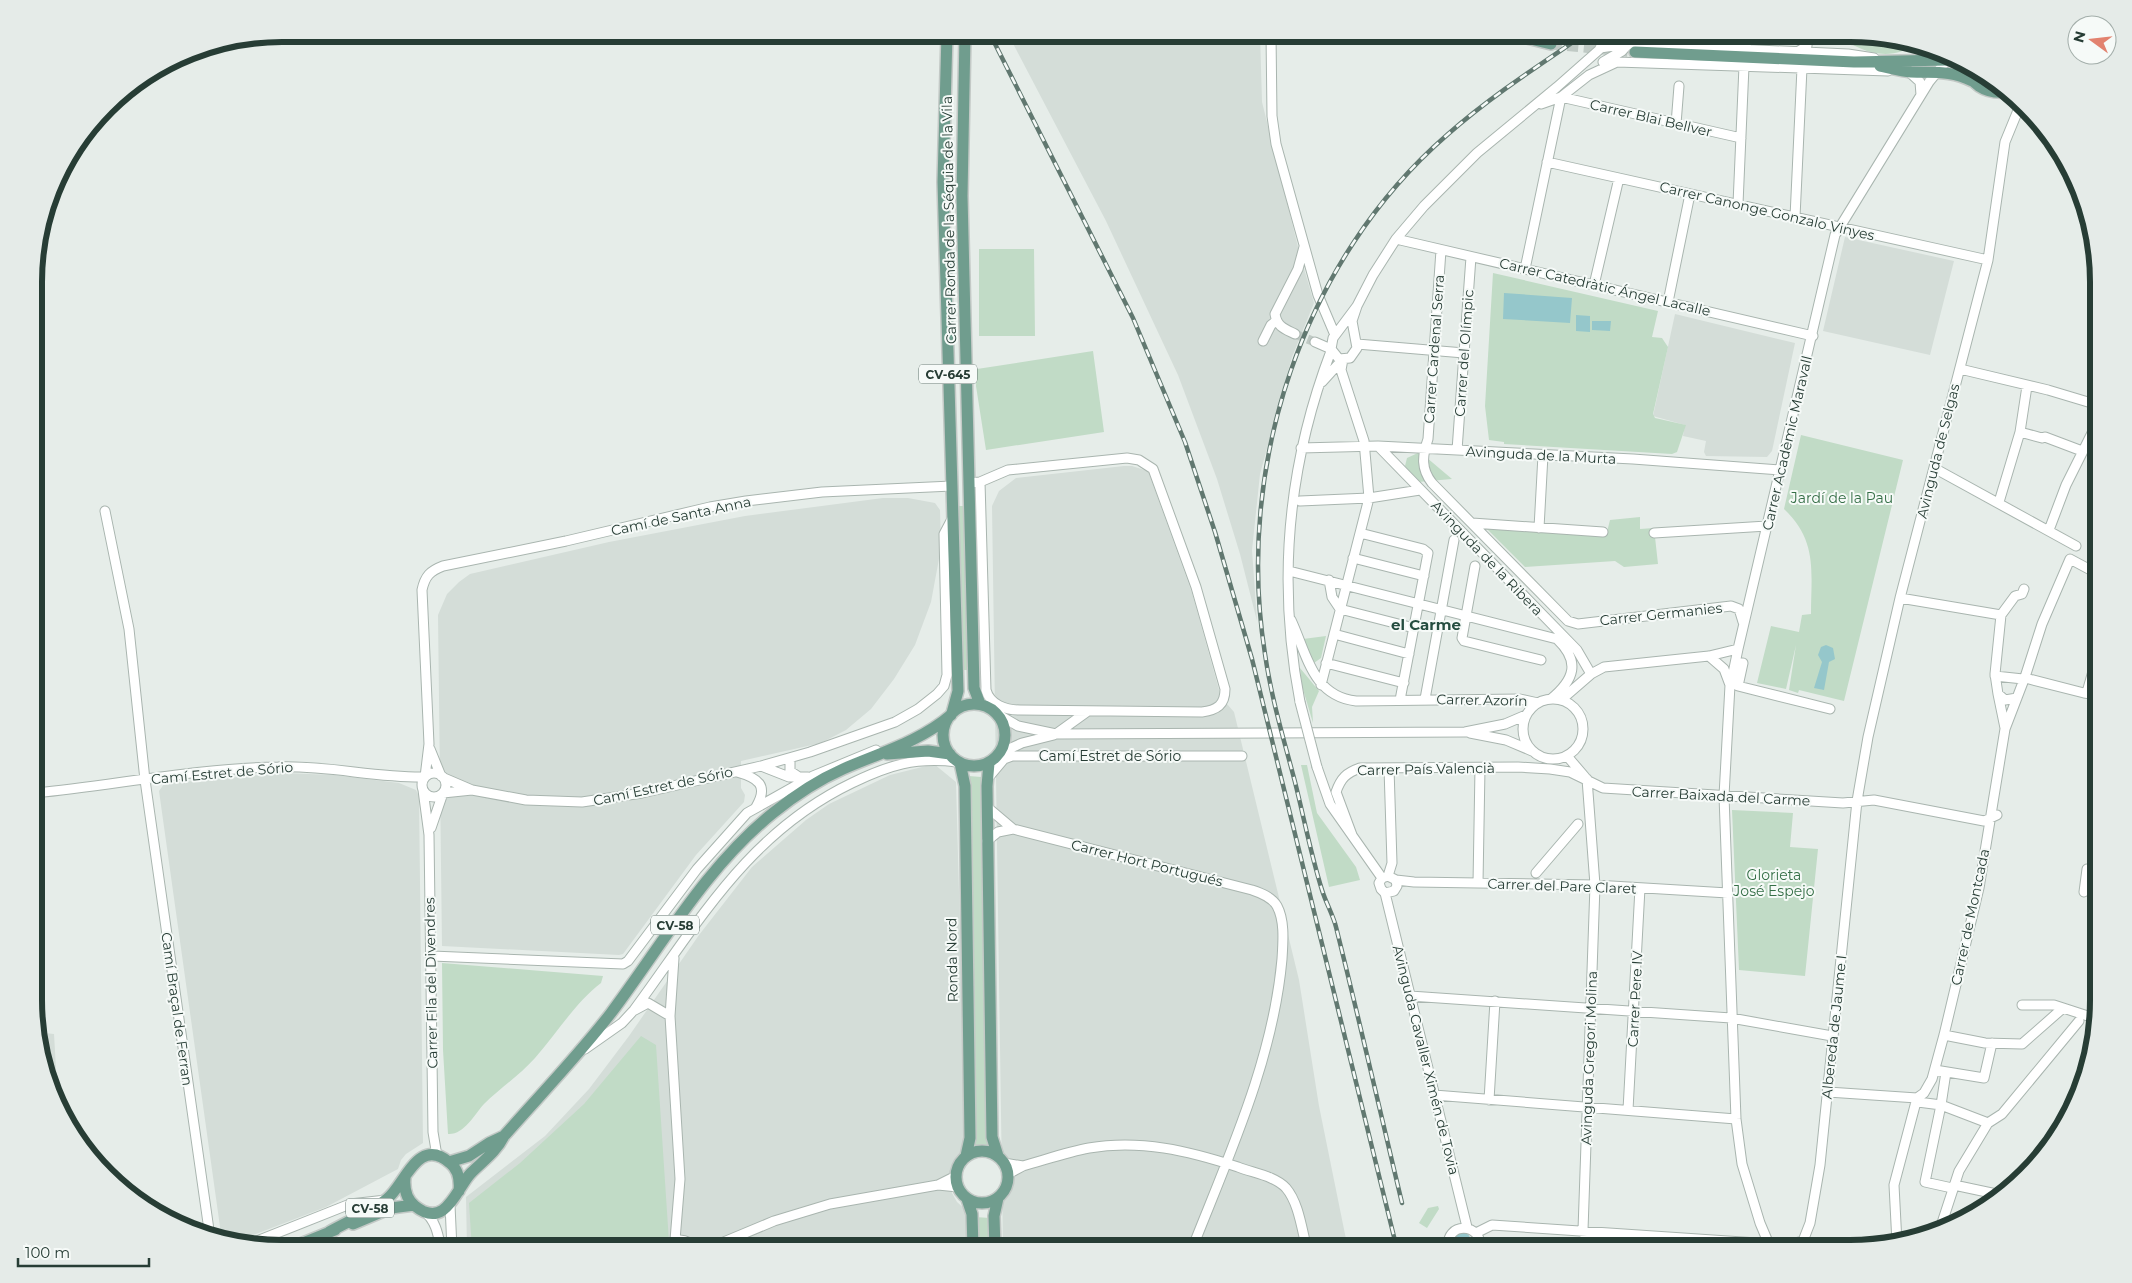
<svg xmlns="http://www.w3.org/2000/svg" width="2132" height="1283" font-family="Montserrat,sans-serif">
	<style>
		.built { fill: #d4ddd8 }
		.green { fill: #c1dbc6 }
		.water { fill: #95c7cb }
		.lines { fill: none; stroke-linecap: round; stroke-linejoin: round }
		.minor-tunnel { stroke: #c0cac5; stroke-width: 9; stroke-dasharray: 9 4.5; stroke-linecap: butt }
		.major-tunnel { stroke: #c0cac5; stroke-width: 11; stroke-dasharray: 11 5.5; stroke-linecap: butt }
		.minor-casing { stroke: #a9b5af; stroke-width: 11 }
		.major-casing { stroke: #c3c9c6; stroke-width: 14 }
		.minor { stroke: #fff; stroke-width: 9 }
		.major { stroke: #709d8e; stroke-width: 11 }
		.rail-casing { stroke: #617870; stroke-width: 4.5 }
		.rail { stroke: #f6faf8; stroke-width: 2.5; stroke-dasharray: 8; stroke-linecap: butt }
		.minor-bridge-casing { stroke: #a9b5af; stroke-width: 11; stroke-linecap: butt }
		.minor-bridge { stroke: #fff; stroke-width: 9 }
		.labels { text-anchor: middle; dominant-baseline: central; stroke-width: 4; stroke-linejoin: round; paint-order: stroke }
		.shield { fill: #f6faf8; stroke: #657670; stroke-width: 1 }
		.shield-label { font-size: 12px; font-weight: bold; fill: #273d35 }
		.street-label { font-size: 14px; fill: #273d35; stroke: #f6faf8 }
		.park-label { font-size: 14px; fill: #356f47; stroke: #f6faf8 }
		.neighbourhood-label { font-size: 15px; font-weight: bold; fill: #254d40; stroke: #f6faf8 }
		.rim { fill: none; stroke: #273d35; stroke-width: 6 }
	</style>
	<rect width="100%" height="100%" fill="#e6ede9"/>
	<path class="built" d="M1008,34H1260L1262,102L1299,251L1314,303L1292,357L1260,474L1252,550L1257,621L1240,554L1217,479L1178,375L1106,221Z
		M1845,237L1954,261L1930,355L1823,331Z
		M1675,314L1795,343L1772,451L1767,457L1706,456L1704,452L1706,441L1683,436L1685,425L1653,416Z
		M1124,466H1132L1148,471L1192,593L1221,697L1234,712L1299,980L1319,1106L1348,1249H1003L992,506L999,491L1016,478Z
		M883,498H908L935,503L940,510L941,548L931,602L915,645L894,679L871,709L846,730L821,743L741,761V788L745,795L744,802L696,855L623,954L619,955L442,946L438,615L447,594L459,582L470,574L609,542L745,516Z
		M934,764L956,782L966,1149L951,1168L950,1183L952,1193L957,1202L967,1211L968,1249H467L466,1197L545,1136L589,1089L629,1036L699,935L752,867L806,820L829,804L890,775Z
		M284,773L334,775L399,783L416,790L419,796L423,1143L406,1154L401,1160L398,1169L326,1207L233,1243L222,1241L159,791L164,784L169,783Z
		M36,1032L54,1034L58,1103L47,1081Z"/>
	<path class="green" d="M1837,34L1917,43C1891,63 1860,53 1837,34Z
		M979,249H1034L1035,336H979Z
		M1493,273L1658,311L1652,337L1662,338L1668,347L1653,414L1655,418L1686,425L1677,452L1672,454L1504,444V442L1489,440L1485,406Z
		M1093,351L1104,432L986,450L976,386L977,369Z
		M1801,435L1903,460L1844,701L1799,690L1798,693L1789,690L1796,645L1786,689L1757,683L1771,626L1799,632L1802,615L1811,614C1811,572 1818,541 1784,509Z
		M1420,452L1452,479L1418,482L1405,466L1407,458Z
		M958,506H965L970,670H962Z
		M1640,517V529L1654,528L1658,564L1624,567L1615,561L1525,567L1486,528L1606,536L1610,520Z
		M1326,636L1321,658L1314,663L1311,660L1303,639Z
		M1300,668L1319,691L1312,707L1313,723L1302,686Z
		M1301,765H1307L1317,813L1356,867L1360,880L1329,887Z
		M969,776L981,777L990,1145H975Z
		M1732,810L1793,813L1790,847L1818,849L1805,976L1739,970Z
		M442,963L603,976L601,983C575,1003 557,1033 535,1058C520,1075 500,1088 484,1104C474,1115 464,1135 448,1134L443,1050Z
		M641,1036L656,1045L669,1242L668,1249H472L469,1203L520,1163L584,1104Z
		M1438,1206L1439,1209L1427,1228L1419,1223L1428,1208Z
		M975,1217L990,1218V1249H976Z"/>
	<path class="water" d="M1504,293L1572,298L1570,323L1503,319Z
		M1576,315L1590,316V332L1576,331Z
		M1592,321H1611L1610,331L1592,330Z
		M1826,645L1833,648L1835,659L1829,662L1824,690L1814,688L1822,662L1818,655L1821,647Z
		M1453 1241a9 9 0 1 1 18 0a9 9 0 1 1-18 0Z"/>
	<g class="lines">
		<path class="minor-tunnel" d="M1295,334L1315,342"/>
		<path class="major-tunnel" d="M1551,44L1635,52"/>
		<g class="minor-casing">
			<path id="minor" d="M1271,34L1272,116L1276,144L1318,295L1335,335
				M1658,34L1666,41L1675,44
				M1600,48L1628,44L1848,54L1874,58
				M1746,50L1747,34
				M1797,52L1807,46L1808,34
				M1603,62L1622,51L1637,34
				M1909,72L1920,82L1921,95
				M1541,104L1561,97L1589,75L1617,62L1888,71
				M1676,124L1679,86
				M1547,162L1988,260
				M1738,204L1744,66
				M1795,217L1802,68
				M1396,239L1813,336
				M1441,250L1428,439C1422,456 1421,469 1432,483L1568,621L1578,624L1731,606L1739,609L1743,622
				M1525,269L1561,97L1741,138
				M1594,285L1619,178
				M1668,302L1690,194
				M1357,306L1352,321L1357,348L1350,358L1339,359L1331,349L1333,338L1357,306L1373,275L1396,239L1424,206L1477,153L1557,87L1617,34
				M1295,334C1285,329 1277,327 1275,314L1298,269L1304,247
				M1263,341L1271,325L1276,321
				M1315,342L1331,349
				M1357,344L1464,353
				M1960,369L2048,390L2098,405
				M1322,382L1342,360
				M2020,432L2042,438L2045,437L2082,451
				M1378,446L1577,650L1591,674
				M1301,448L1378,446L1633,459L1781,470
				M1457,450L1471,257
				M1934,468L2076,546
				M969,483L980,482L1008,470L1127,458L1139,460L1153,469L1196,587L1225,689C1225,705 1217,710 1202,712L1020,710C1006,710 990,705 986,690L980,482
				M1300,501L1369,498L1420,490
				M1999,502L2020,432L2027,386
				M105,511L129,629L145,780L210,1237
				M1472,523L1603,532
				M1539,528L1543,455
				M2049,530L2066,485L2098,421
				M1360,533L1423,549L1428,553L1400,700
				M1654,533L1767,526
				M1353,558L1424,576
				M1475,566L1462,638L1464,641L1541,660
				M1289,571L1557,639C1581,662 1574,680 1551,699
				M1329,580L1332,597L1340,609
				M1900,598L2001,615L1995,674L1998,694L2005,700L2017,698
				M1340,609L1414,628
				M2001,615L2015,596L2022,594L2024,589
				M1291,620C1307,654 1312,696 1356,701L1520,699L1538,703
				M1334,634L1409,654
				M1709,656L1724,669L1730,685L1724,796L1736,1119L1742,1164L1760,1223L1771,1249
				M1326,663L1404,683
				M1740,663H1743L1738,686L1830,709
				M1995,676L2023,679L2025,677
				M2029,679L2084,693L2098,695
				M1731,683L1738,649
				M1321,685L1369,498L1364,441L1341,370L1343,359
				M2087,692L2098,654
				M1998,694L2005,728
				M1523 729a30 30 0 1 1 60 0a30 30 0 1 1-60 0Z
				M1425,699L1454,540
				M1561,700L1591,674L1604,667L1709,656L1738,649L1835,235L1929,82L1947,60
				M1300,702C1277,583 1288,464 1331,351
				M999,715L1018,726L1056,734L1465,732L1505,724L1526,715
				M1470,733L1506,740L1532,751
				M1056,734L1088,711
				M430,749L441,776
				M1000,753L1022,743L1054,735
				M1567,756L1585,777
				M790,759V771L799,777
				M761,766L789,777H808
				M1317,767L1330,804L1382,878
				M737,772C758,778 769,785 756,807
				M422 785a12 12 0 1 1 24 0a12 12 0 1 1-24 0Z
				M988,778L1004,759L1012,756H1242
				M1587,779L1595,885L1583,1230L1589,1249
				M423,790L429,835L433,1132L437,1156
				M472,790L526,800L582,802L642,793L761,766L810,752L895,722L918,709L937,694L944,686L947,675L944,534L953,517
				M36,793C116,785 197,768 278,767C327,765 376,778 425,777L429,744L422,590C425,576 430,571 443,566L566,541L710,507L746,501L822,492L952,486
				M987,807L1013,829L998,832L987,841
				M431,828L443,793L472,790L444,778
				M1013,829L1252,890C1261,893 1272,897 1277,906C1285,921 1283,942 1282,959C1273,1060 1229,1155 1192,1249
				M1352,835L1336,792C1341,778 1346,773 1360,768L1518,767L1550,769L1570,772L1603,788L1843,803L1874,800L1984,821L1997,815
				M1536,873L1578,824
				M1388,876L1392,863L1389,768
				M1478,883L1480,768
				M2084,892L2087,869
				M1385,893L1381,889L1379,883L1382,878L1388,876L1396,880L1414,882L1595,885L1728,893
				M1385,893L1467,1227
				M1385,893L1394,891L1397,886L1396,880
				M432,956L623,964L628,961L697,869L747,813L813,776L876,750
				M674,958L670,1016L680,1179L675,1240
				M1410,996L1731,1018L1832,1036
				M2022,1005H2054L2097,1019
				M635,1010L648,1003L670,1016
				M1944,1035L1985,1043L2022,1044L2063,1008
				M585,1049L622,1023L634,1010C699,922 748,833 852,783C889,765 915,757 957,762
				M1935,1070L1984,1078L1992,1043
				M1828,1092L1917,1098
				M1434,1095L1736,1119
				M1917,1098L1924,1093L1932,1079L1944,1035L1979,888L2005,729L2025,677L2042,624L2070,559L2098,574
				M1489,1100L1495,1001
				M1918,1102L1941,1105L1946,1072
				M1628,1110L1640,888
				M1988,1123L2002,1114L2079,1021
				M1004,1163L1023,1166L1008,1174
				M1023,1166C1045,1160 1067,1152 1089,1148C1140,1139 1189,1151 1238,1167C1253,1173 1275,1176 1286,1188C1299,1203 1302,1231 1307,1249
				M956,1176L938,1185L958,1187
				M1954,1185L2001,1195
				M1952,1188L1925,1182L1941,1105L1988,1123
				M450,1205L452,1249
				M424,1211C436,1221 438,1234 441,1249
				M1939,1232L1959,1171L1988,1123
				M1476,1233L1492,1225L1786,1245L1803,1241
				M1803,1241L1810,1223L1820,1165L1857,801L1868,737L1900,598L1988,260L2005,142L2021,103
				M1897,1243L1894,1185L1917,1098
				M247,1245L350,1204L386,1200
				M665,1249C673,1237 687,1237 695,1249
				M707,1249L774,1221L830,1204L938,1185
				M1449,1249C1443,1221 1485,1222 1479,1249"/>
		</g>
		<g class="major-casing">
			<path id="major" d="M947,34L943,182L958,691L952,713
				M965,34L962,196L974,688L980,704
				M1510,34L1551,44
				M1635,52L1854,62L1947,60L1950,57
				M1964,63C1969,84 1985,94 2006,92
				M1880,66C1890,68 1901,71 1911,72C1934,73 1951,70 1972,81
				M943 735a31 31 0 1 1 62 0a31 31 0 1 1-62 0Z
				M887,754L928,751L950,754
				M960,763L965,786L970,1138L966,1156
				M989,763L987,786L992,1137L998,1156
				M956 1177a26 26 0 1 1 52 0a26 26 0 1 1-52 0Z
				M449,1162L469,1156L489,1143L504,1136
				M405,1178C404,1189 406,1199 415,1206C446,1231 457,1187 471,1173C484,1160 496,1152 504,1136C540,1095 578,1056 611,1013C662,945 706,867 773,813C794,796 818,780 843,769C880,753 921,741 951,715
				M967,1199L972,1214L973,1249
				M353,1224L391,1208L414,1205
				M329,1232C347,1222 372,1211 387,1199C405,1185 418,1135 450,1163C459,1170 460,1181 459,1191
				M288,1249L335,1230
				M995,1249L994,1216L998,1198"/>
		</g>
		<use href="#minor" class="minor"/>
		<use href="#major" class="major"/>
		<g class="rail-casing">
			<path id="rail" d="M990,34L1133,318L1185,442L1215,532L1252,659L1397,1249
				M1402,1203C1380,1111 1359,1019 1336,927C1333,915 1326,903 1322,890C1311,855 1304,818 1295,782C1284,740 1271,697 1265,654C1235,466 1303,260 1447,135C1490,97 1538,66 1585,34"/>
		</g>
		<use href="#rail" class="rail"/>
		<g class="minor-bridge-casing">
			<path id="minor-bridge" d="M1300,702L1317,767"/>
		</g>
		<use href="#minor-bridge" class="minor-bridge"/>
	</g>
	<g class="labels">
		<g class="shield">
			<rect x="919" y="364.5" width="58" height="19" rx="4"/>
			<rect x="651" y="915.5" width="48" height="19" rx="4"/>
			<rect x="346" y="1198.5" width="48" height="19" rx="4"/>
		</g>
		<g class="shield-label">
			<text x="948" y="374">CV-645</text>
			<text x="675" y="925">CV-58</text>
			<text x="370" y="1208">CV-58</text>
		</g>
		<g class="street-label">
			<text transform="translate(1651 118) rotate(13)">Carrer Blai Bellver</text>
			<text transform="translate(1767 211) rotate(13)">Carrer Canonge Gonzalo Vinyes</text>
			<text transform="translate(949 220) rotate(-91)">Carrer Ronda de la Séquia de la Vila</text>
			<text transform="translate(1605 287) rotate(13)">Carrer Catedràtic Ángel Lacalle</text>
			<text transform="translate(1434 349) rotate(-86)">Carrer Cardenal Serra</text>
			<text transform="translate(1464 353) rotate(-86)">Carrer del Olímpic</text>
			<text transform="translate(1787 443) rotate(-77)">Carrer Acadèmic Maravall</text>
			<text transform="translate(1938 451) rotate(-76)">Avinguda de Selgas</text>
			<text transform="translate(1541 455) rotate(3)">Avinguda de la Murta</text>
			<text transform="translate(681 516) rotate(-12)">Camí de Santa Anna</text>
			<text transform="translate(1487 558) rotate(46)">Avinguda de la Ribera</text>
			<text transform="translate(1661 614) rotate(-6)">Carrer Germanies</text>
			<text transform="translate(1482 700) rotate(1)">Carrer Azorín</text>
			<text x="1110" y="756">Camí Estret de Sório</text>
			<text transform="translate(1426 769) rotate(-1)">Carrer País Valencià</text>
			<text transform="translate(222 773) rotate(-5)">Camí Estret de Sório</text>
			<text transform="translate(663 786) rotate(-12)">Camí Estret de Sório</text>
			<text transform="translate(1721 796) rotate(3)">Carrer Baixada del Carme</text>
			<text transform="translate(1147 863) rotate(14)">Carrer Hort Portugués</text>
			<text transform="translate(1562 886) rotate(2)">Carrer del Pare Claret</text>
			<text transform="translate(1970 917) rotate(-78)">Carrer de Montcada</text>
			<text transform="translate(952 960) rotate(-91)">Ronda Nord</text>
			<text transform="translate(431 983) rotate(-91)">Carrer Fila del Divendres</text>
			<text transform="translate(1635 999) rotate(-87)">Carrer Pere IV</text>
			<text transform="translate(177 1009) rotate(82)">Camí Braçal de Ferran</text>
			<text transform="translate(1834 1027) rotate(-84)">Albereda de Jaume I</text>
			<text transform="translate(1589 1058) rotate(-88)">Avinguda Gregori Molina</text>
			<text transform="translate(1426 1060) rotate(76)">Avinguda Cavaller Ximén de Tovia</text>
		</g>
		<g class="park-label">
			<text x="1842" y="498">Jardí de la Pau</text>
			<text x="1774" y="875">Glorieta<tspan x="1774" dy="16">José Espejo</tspan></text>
		</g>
		<g class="neighbourhood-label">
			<text x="1426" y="624">el Carme</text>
		</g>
	</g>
	<path d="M0 0H2132V1283H0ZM282 42H1850A240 240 0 0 1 2090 282V1000A240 240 0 0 1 1850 1240H282A240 240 0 0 1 42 1000V282A240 240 0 0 1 282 42Z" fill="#e5ebe8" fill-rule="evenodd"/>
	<path class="rim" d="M282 42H1850A240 240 0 0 1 2090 282V1000A240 240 0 0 1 1850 1240H282A240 240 0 0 1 42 1000V282A240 240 0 0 1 282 42Z"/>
	<g transform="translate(2092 40) rotate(285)"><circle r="24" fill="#f6faf8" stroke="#a3aeaa"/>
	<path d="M0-4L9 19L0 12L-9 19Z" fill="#e2826f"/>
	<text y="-8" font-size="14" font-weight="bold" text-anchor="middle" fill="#273d35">N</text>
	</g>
	<path d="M18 1258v8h131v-8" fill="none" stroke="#273d35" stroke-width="2.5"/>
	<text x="25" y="1258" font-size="15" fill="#273d35" stroke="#f6faf8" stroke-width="4" paint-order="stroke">100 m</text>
</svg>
